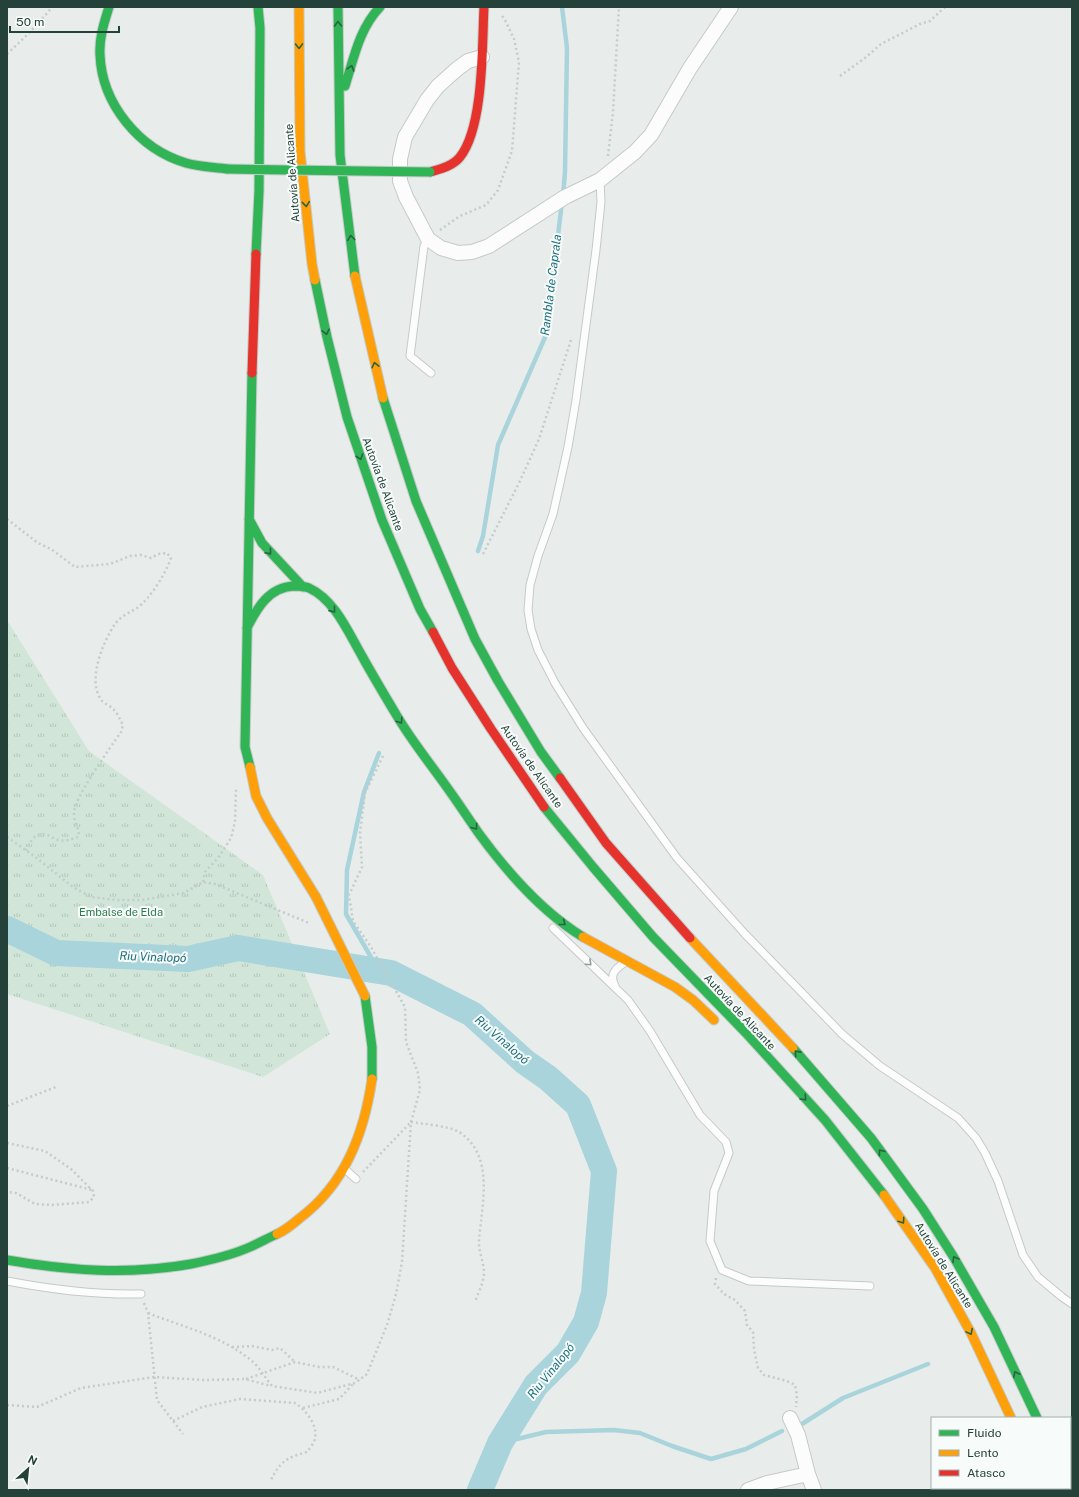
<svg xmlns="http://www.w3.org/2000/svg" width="1079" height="1497" font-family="'Public Sans',sans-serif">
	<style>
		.park { fill: url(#park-tufts) }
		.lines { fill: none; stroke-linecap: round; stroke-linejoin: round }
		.stream { stroke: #a9d4db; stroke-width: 4.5 }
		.river { stroke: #a9d4db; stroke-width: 26 }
		.lane-casing { stroke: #c5cac8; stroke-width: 9 }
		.street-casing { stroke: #c5cac8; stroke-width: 16 }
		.fast-casing { stroke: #c3cbc8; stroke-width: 11 }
		.slow-casing { stroke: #c3cbc8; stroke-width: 11 }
		.jam-casing { stroke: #c3cbc8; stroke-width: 11 }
		.path { stroke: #c3ccca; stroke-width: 2.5; stroke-dasharray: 2 3; stroke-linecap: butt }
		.lane { stroke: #fcfcfc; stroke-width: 7 }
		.street { stroke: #fcfcfc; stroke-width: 14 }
		.fast { stroke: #30b455; stroke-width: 9 }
		.slow { stroke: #ff9f0a; stroke-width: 9 }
		.jam { stroke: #e5322d; stroke-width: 9 }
		.fast-bridge-casing { stroke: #c3cbc8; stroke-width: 11; stroke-linecap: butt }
		.slow-bridge-casing { stroke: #c3cbc8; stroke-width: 11; stroke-linecap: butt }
		.fast-bridge { stroke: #30b455; stroke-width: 9 }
		.slow-bridge { stroke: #ff9f0a; stroke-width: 9 }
		.oneway { stroke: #286442 }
		.oneway2 { stroke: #909f9b }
		.labels { text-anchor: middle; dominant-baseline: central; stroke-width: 4; stroke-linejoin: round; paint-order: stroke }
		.street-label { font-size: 11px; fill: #24423a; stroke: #f7fbf9 }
		.park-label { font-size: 11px; fill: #2d7a4b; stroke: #f7fbf9 }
		.water-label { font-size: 12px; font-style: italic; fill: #1c6f80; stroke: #f7fbf9 }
	</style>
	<defs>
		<pattern id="park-tufts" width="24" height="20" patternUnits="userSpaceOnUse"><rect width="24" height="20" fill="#d1e6d8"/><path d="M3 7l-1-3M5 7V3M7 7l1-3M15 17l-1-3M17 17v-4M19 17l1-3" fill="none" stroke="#b3c6ba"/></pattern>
	</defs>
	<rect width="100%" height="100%" fill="#e8edeb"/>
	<path class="park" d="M7,620L89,751L263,875L330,1034L263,1077L7,994Z"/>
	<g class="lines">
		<path class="stream" d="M562,7L567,48L565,172L563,195
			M478,551L483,536L498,445L546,335L562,202
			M379,971L346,914L347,870L364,792L379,753
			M802,1424L843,1398L928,1364
			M500,1443L546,1432L614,1430L640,1433L672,1446L711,1459L746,1449L782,1431"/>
		<path class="river" d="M7,929L56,953L188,959L238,948L391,973L472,1014L525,1062L548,1078L578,1105L604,1171L594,1293L586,1322L568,1353L536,1385L500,1443L480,1490"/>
		<g class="lane-casing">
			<path id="lane" d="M600,180L601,202L596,250L576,400L568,447L553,514L538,556L530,585L528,610L531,629L538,650L555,683L583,728L677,858L745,934L842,1034L880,1066L958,1118L976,1138L985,1153L998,1181L1023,1255L1038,1277L1062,1297L1072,1304
				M428,239L424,246L410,356L431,373
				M553,928L628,1000L650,1031L700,1115L726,1142L729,1153L714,1191L710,1241L722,1270L749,1281L870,1286
				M615,986C609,975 615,969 624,963
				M346,1170L356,1179
				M7,1281C49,1289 98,1295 141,1294"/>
		</g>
		<g class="street-casing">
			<path id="street" d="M482,57L468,61L457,69L438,86L427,100L405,137L400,159V181L406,197L428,239L441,248L458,253L472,252L489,246L565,197L600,180L635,152L651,135L690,68L731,7
				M790,1418L798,1435L808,1474
				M748,1490L767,1483L808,1474L814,1490"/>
		</g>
		<g class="fast-casing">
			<path id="fast" d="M109,7C104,23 99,38 100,55C102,104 139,149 186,163C199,167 214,167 228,169
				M338,7L340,155L355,276
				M345,86C354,58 359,29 380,7
				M256,254L259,191L260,28L258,7
				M315,280L327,337L347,417L382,520L420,609L433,632
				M383,398L416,501L475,639L498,681L541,752L560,778
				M249,519L262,543L303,587
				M247,628C257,608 269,587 294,586C299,586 304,586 309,588C335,600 348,632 362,656C373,676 385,696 397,716C413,743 433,767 451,793C461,807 470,821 480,835C508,873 542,912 583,937
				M250,767L245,747L252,373
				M544,807L593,867L653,937L746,1033L825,1120L884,1195
				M365,996L372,1047V1079
				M793,1048L871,1138L923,1209L953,1256L994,1327L1037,1418
				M7,1260C69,1271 129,1275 191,1264C211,1260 232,1255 250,1247C259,1243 268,1238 277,1234
				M1063,1488L1064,1490"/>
		</g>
		<g class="slow-casing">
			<path id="slow" d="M299,7L300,151L312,264L315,280
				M355,276L383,398
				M250,767L256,796L267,818L316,897
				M583,937L675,987L693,1000L714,1020
				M690,938L793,1048
				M884,1195L935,1268L971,1333L1011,1418
				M277,1234C286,1230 293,1224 300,1218C345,1184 364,1134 372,1079
				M1038,1488L1039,1490"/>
		</g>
		<g class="jam-casing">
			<path id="jam" d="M430,172C440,169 453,166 460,157C484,127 482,45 484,7
				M252,373L256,254
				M433,632L452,668L491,729L544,807
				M560,778L606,843L690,938"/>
		</g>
		<path class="path" d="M7,54L27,35L49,11L51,7
			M840,76L865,58L881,44L920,24L930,21L945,7
			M608,156L613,112L619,7
			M440,230L460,216L486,205L498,190L512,151L519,62L514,39L505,20L501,14
			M7,519L38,543L51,549L75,567L110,564L130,556L141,555L151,558L158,554L167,553L171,558C166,573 150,599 137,608C129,613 121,616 115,624C103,642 88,678 100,698C103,704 110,705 114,710C118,714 120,720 123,725L121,732C110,748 74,798 74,813C74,820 76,825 79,831L78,837C72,839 65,842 59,840C55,840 51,836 47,835C35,831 30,842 26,851
			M483,554L519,483L539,439L572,337
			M7,837L34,856L73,887L91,897L116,900H142L184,893L203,882L215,884L309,923
			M203,882L205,872L218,858L231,838L235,822L236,788
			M7,1106L56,1087
			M411,1122C422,1124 450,1126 459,1132C495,1155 482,1204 479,1240C478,1251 484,1262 484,1273C484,1282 478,1293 475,1302
			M7,1143L45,1151L71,1169L93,1191L94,1197L89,1202L52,1205L35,1204L16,1193L7,1192
			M7,1168L92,1190
			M363,1172L411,1122
			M716,1278L715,1284L724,1294L735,1300L745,1311L747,1325L753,1332L754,1349L758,1368L764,1375L787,1381L795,1385L797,1395L796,1407
			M144,1303L148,1313L157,1400L183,1434
			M148,1313C183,1327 223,1336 253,1362C260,1368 265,1378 272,1386L317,1393L355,1383L367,1374L387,1325L396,1294L402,1262L411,1122L420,1090L418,1073L406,1042L405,1007L371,947L353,921L349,895L362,867L360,833L365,793L383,756
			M232,1347L252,1346L272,1350L280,1348L295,1362
			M246,1379L295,1362L319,1367H333L360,1380
			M7,1405L37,1407L81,1388L154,1377L204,1380L245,1379L271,1386
			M303,1408L339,1399L354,1383
			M173,1421L202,1407L240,1399L295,1403C305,1409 318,1425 315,1438C315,1442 310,1448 307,1452C286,1458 280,1461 270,1482"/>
		<use href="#lane" class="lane"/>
		<use href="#street" class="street"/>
		<use href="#fast" class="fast"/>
		<use href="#slow" class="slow"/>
		<use href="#jam" class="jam"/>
		<g class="fast-bridge-casing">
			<path id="fast-bridge" d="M228,169L430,172"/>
		</g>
		<g class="slow-bridge-casing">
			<path id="slow-bridge" d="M316,897L365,996"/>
		</g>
		<use href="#fast-bridge" class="fast-bridge"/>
		<use href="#slow-bridge" class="slow-bridge"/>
	</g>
	<defs><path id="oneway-chevron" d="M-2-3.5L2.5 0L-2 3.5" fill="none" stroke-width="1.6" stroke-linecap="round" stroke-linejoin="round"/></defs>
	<g class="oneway">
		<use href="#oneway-chevron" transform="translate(338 24) rotate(-91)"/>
		<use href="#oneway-chevron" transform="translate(299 46) rotate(89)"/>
		<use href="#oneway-chevron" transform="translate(351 68) rotate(-74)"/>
		<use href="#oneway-chevron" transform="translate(306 204) rotate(84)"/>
		<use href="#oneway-chevron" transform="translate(351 238) rotate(-97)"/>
		<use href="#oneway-chevron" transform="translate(326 332) rotate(78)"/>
		<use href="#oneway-chevron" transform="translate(375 365) rotate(-103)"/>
		<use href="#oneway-chevron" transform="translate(360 457) rotate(71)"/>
		<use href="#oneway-chevron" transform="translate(269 552) rotate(49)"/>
		<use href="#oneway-chevron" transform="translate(333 610) rotate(51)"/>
		<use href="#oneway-chevron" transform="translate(400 721) rotate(57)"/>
		<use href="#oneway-chevron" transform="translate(475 827) rotate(54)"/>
		<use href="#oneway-chevron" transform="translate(563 923) rotate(38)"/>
		<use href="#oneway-chevron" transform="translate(797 1053) rotate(-132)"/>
		<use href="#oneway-chevron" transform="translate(804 1098) rotate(47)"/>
		<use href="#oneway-chevron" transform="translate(881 1152) rotate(-126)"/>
		<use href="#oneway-chevron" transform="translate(902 1221) rotate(56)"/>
		<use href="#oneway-chevron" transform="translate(955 1259) rotate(-120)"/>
		<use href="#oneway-chevron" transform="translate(970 1332) rotate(62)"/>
		<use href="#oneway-chevron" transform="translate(1016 1374) rotate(-116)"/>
	</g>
	<use class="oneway2" href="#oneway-chevron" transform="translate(589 963) rotate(43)"/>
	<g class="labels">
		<g class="street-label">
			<text transform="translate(292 173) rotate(-94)">Autovía de Alicante</text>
			<text transform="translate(383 484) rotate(70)">Autovía de Alicante</text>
			<text transform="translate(532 766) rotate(55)">Autovía de Alicante</text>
			<text transform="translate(740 1012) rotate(47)">Autovía de Alicante</text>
			<text transform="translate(944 1265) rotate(58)">Autovía de Alicante</text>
		</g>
		<g class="park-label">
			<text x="121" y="912">Embalse de Elda</text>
		</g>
		<g class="water-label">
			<text transform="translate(551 285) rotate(-83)">Rambla de Caprala</text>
			<text transform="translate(153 957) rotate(2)">Riu Vinalopó</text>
			<text transform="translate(502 1040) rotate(41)">Riu Vinalopó</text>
			<text transform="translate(551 1371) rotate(-51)">Riu Vinalopó</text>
		</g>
	</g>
	<rect width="1079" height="1497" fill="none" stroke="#24423a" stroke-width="16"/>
	<rect x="931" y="1417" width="140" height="72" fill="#f7fbf9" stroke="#a3b1ad"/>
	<rect x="939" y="1430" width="20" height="6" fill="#30b455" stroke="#a3b1ad"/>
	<text x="967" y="1437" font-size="12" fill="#24423a">Fluido</text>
	<rect x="939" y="1450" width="20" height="6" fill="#ff9f0a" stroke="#a3b1ad"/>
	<text x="967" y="1457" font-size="12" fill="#24423a">Lento</text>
	<rect x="939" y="1470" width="20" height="6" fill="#e5322d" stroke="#a3b1ad"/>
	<text x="967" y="1477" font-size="12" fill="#24423a">Atasco</text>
	<g transform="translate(28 1469) rotate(27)" stroke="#f7fbf9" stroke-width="3" paint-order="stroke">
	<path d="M0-3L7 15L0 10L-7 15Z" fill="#24423a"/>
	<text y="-6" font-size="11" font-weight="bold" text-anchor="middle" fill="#24423a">N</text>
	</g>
	<path d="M10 26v6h109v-6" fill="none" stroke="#24423a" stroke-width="2"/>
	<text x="16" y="26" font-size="12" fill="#24423a" stroke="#f7fbf9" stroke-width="3" paint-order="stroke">50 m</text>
</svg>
